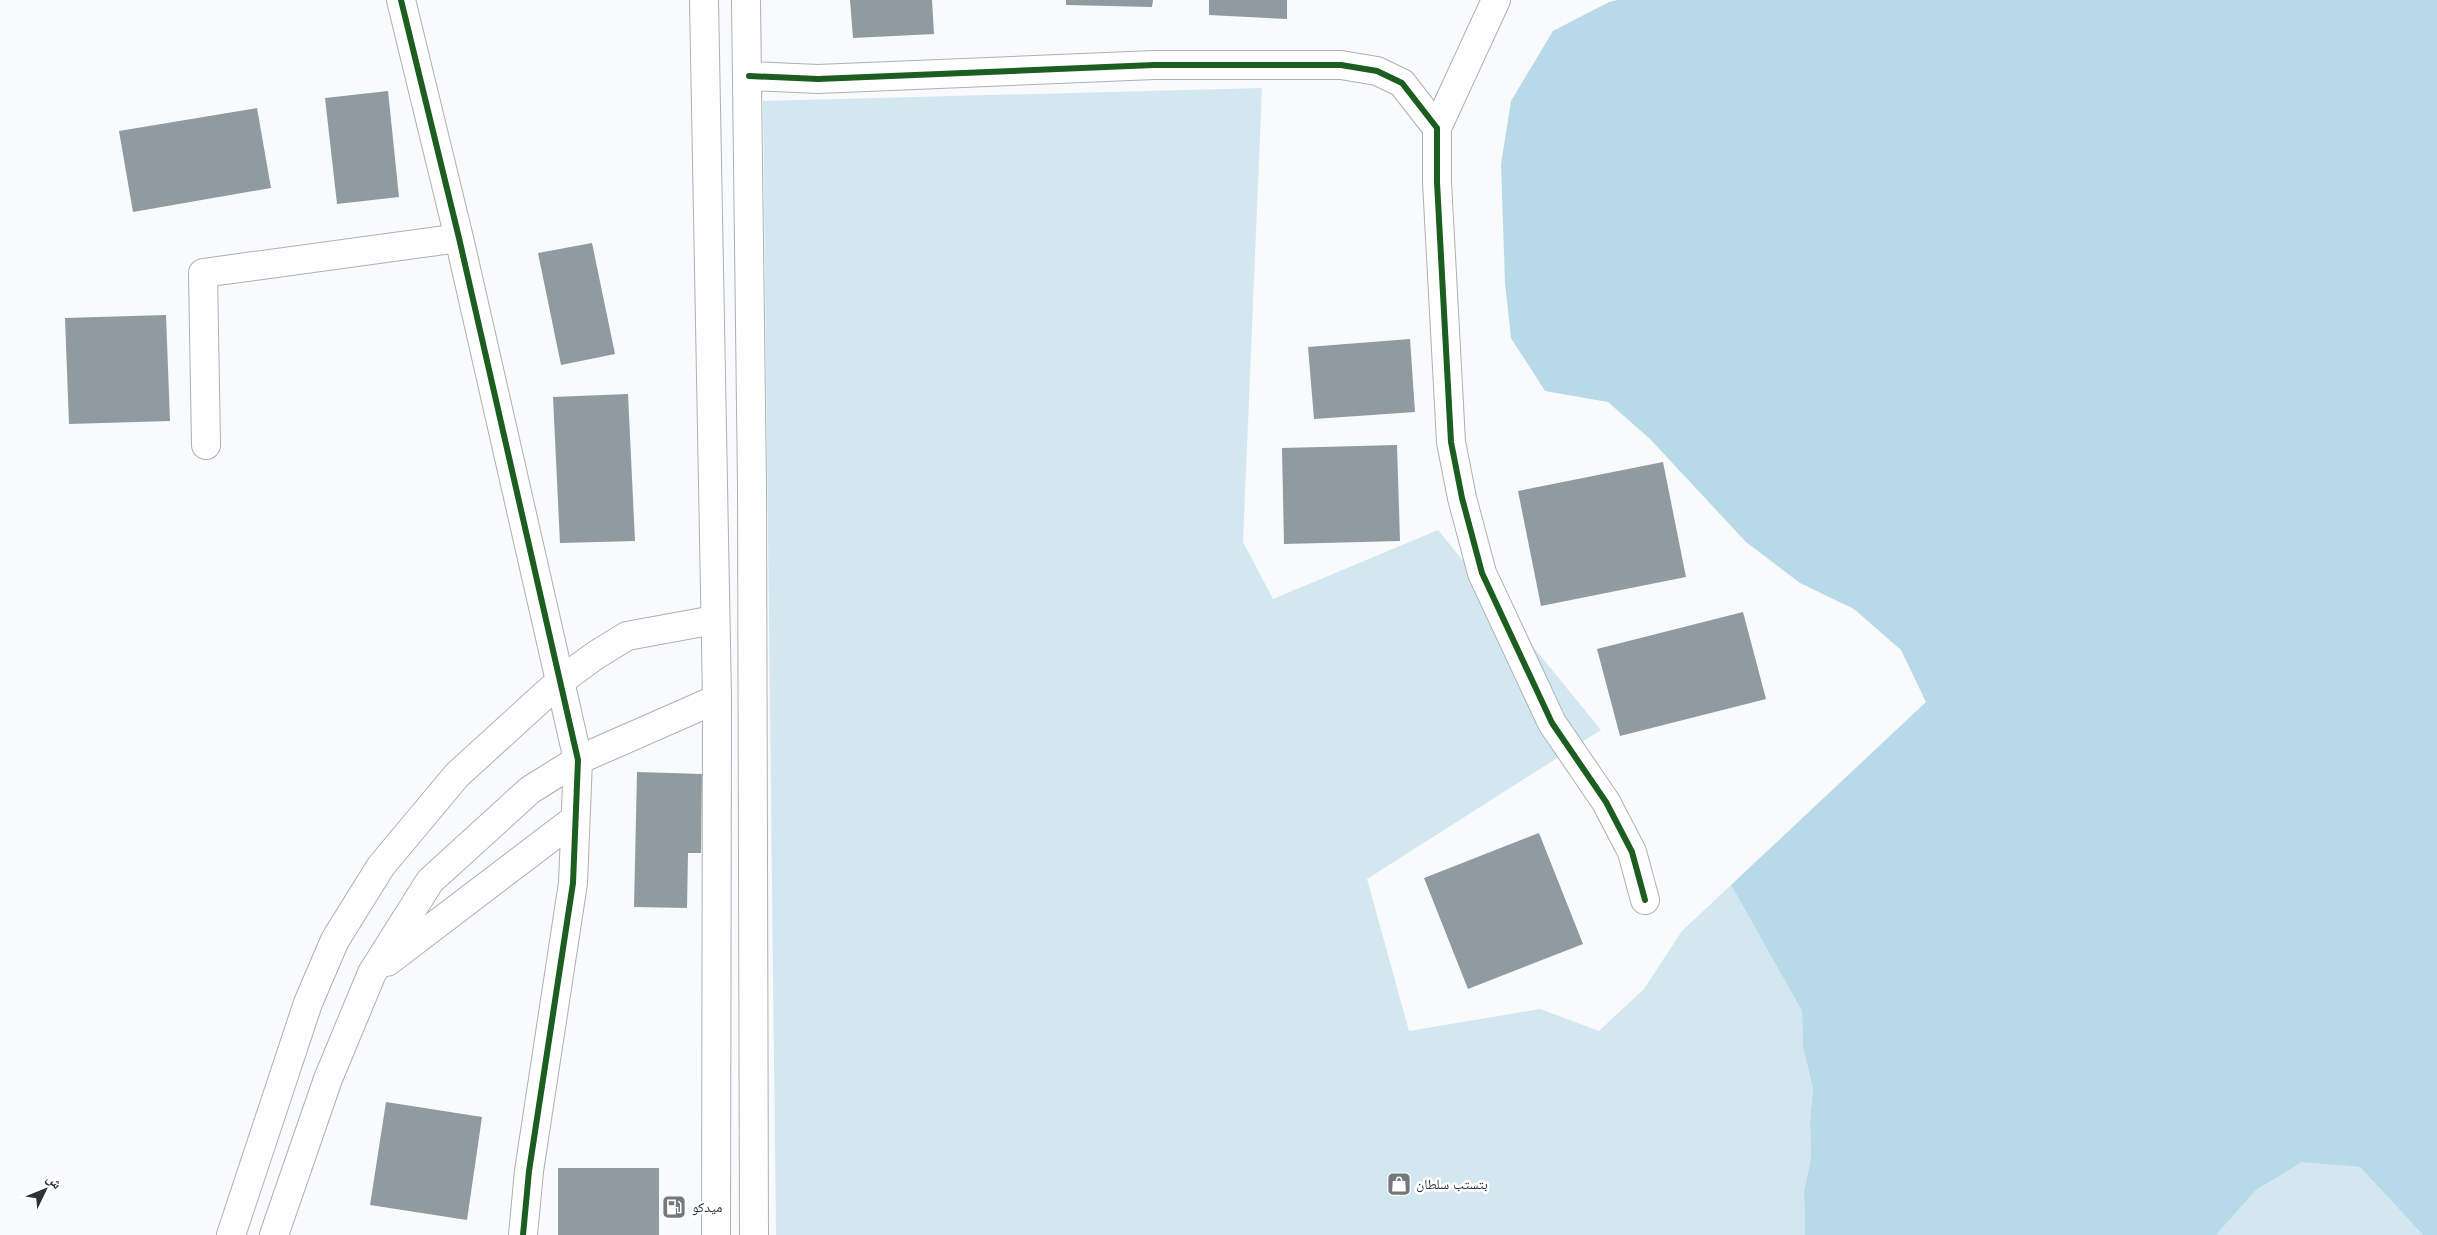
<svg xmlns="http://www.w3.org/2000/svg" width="2437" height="1235" font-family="Helvetica,'Noto Naskh Arabic',sans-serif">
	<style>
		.green { fill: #d3e7f0 }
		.forest { fill: #b8d9e8 }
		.building { fill: #8f9ba0 }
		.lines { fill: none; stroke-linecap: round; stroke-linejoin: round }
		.street-casing { stroke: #adb1b3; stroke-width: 30 }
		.highway-casing { stroke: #adb1b3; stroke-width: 30 }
		.street { stroke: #fefeff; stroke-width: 28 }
		.highway { stroke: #fefeff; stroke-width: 28 }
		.cycleway-casing { stroke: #fff; stroke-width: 9 }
		.cycleway { stroke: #1b5e20; stroke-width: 6 }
		.labels { text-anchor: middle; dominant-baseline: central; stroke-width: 5; stroke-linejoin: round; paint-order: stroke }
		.poi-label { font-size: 14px; fill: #2b3236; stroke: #fff; text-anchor: start }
	</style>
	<rect width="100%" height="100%" fill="#f8fafc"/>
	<path class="green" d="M1262,88L1243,542L1273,599L1438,530L1601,730L1367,879L1409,1031L1540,1009L1599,1031L1644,989L1682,931L1731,885L1802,1011L1803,1047L1813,1089L1810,1122L1811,1158L1804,1191L1805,1235H776L763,101Z
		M2303,1161L2360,1167L2423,1235H2216L2256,1190Z"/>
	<path class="forest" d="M1618,0H2437V1235H2423L2360,1167L2302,1162L2256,1190L2216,1235H1805L1804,1191L1811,1158L1810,1122L1813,1089L1803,1047L1802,1011L1731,885L1926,702L1901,650L1854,609L1800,583L1746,542L1650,439L1608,402L1545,391L1511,338L1505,283L1501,164L1511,101L1553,31L1609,2Z"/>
	<path class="building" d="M850,0H932L934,34L853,38Z
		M1066,0H1153L1152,7L1066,5Z
		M1209,0H1287V19L1209,15Z
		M388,91L399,197L337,204L325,98Z
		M257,108L271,188L133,212L119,131Z
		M592,243L615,354L561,365L538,253Z
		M166,315L170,421L69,424L65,318Z
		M1410,339L1415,412L1314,419L1308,347Z
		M628,394L635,541L560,543L553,397Z
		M1397,445L1400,541L1284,544L1282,448Z
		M1663,462L1686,577L1541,606L1518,491Z
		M1743,612L1766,699L1620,736L1597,649Z
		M637,772L702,774L701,853H688L687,908L634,907Z
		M1539,833L1583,944L1468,989L1424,878Z
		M386,1102L482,1117L467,1220L370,1205Z
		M558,1168H659V1235H558Z"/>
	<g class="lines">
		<g class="street-casing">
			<path id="street" d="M401,0L459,238L578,760L573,883L529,1171L523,1235
				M749,76L818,79L1154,65H1341L1377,71L1402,83L1437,128V182L1451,442L1462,498L1482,573L1552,723L1606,802L1632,852L1645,900
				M1437,128L1496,0
				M206,445L203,273L459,238
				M387,962L575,819
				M231,1235L308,1003L335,940L381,866L457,775L559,682L596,655L627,636L714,620
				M274,1235L328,1079L372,973L430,881L530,790L578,760L717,699"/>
		</g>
		<g class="highway-casing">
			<path id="highway" d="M704,0L717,699L716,1235
				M746,0L752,487L754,1235"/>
		</g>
		<use href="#street" class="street"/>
		<use href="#highway" class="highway"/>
		<g class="cycleway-casing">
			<path id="cycleway" d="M401,0L459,238L578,760L573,883L529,1171L523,1235
				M749,76L818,79L1154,65H1341L1377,71L1402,83L1437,128V182L1451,442L1462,498L1482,573L1552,723L1606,802L1632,852L1645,900"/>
		</g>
		<use href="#cycleway" class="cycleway"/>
	</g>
	<defs>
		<g id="shop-square" transform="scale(1.25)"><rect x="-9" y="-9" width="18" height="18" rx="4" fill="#73787b" stroke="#fff"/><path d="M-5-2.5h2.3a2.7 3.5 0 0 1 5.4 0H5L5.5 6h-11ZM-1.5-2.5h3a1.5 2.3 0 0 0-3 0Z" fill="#fff"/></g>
		<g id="fuel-square" transform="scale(1.25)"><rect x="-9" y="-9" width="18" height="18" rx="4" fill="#73787b" stroke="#fff"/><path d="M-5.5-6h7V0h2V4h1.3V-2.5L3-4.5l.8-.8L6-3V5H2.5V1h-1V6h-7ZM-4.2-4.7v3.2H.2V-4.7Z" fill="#fff"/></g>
	</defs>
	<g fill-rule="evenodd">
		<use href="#shop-square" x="1399" y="1184"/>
		<use href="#fuel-square" x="674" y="1207"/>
	</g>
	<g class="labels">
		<g class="poi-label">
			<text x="1416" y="1184">بتستب سلطان</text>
			<text x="692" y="1207">ميدكو</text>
		</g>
	</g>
	<g transform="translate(45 1190) rotate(47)" stroke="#ffffff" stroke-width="4" paint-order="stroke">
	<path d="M0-4L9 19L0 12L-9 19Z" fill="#2b3236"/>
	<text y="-8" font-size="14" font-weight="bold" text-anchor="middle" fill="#2b3236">ش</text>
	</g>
</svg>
